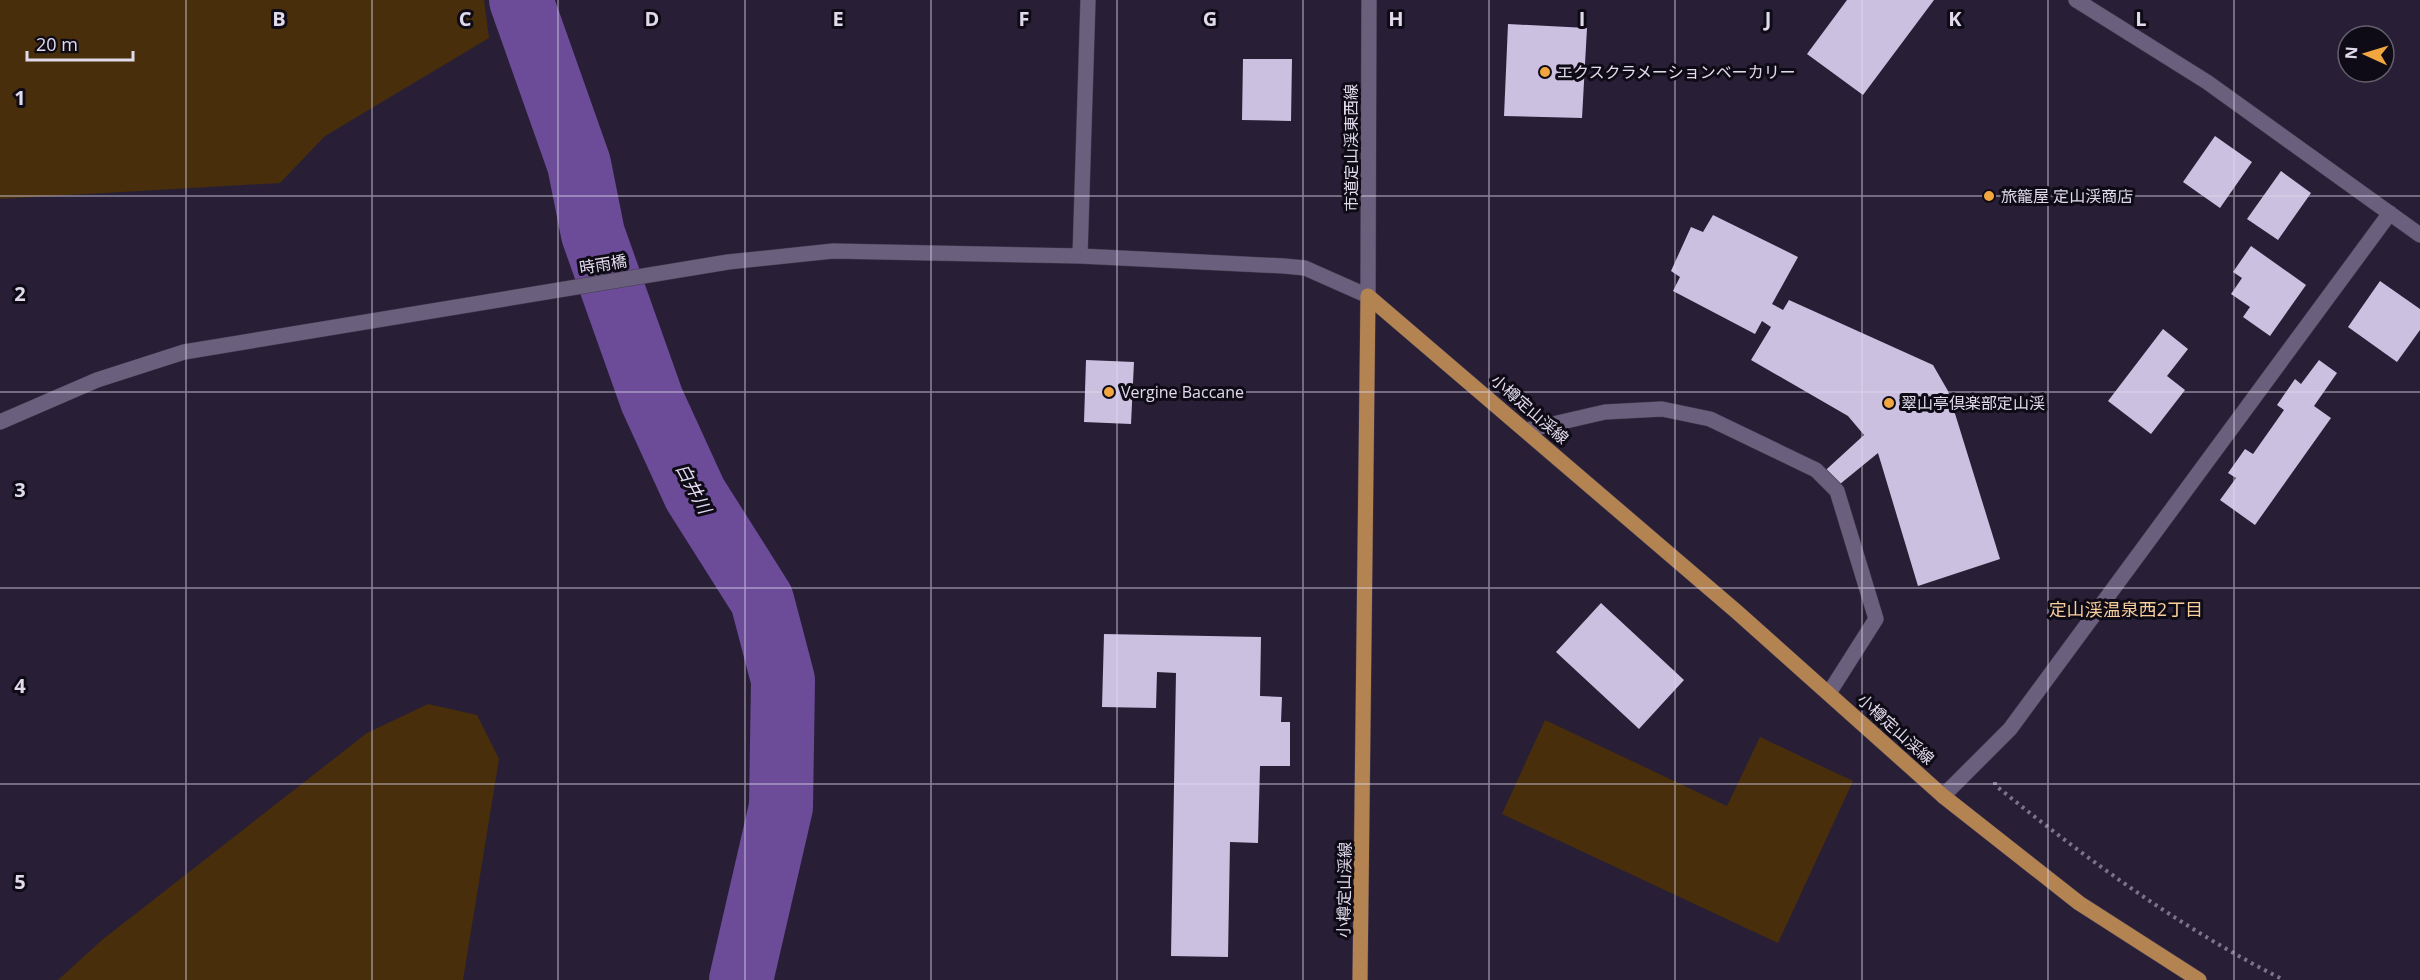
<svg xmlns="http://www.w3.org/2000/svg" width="2420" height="980" font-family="'Open Sans','Noto Sans JP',sans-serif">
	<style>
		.green { fill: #482e0a }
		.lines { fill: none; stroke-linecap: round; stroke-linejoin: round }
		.river { stroke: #6c4c99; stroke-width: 64 }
		.building { fill: #cbc0e0 }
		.minor-casing { stroke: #433a4f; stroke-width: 16 }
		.major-casing { stroke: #433a4f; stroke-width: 16 }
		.path { stroke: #7c7589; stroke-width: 4; stroke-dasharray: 3 4.5; stroke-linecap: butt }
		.minor { stroke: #6a5f7c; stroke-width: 15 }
		.major { stroke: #b48352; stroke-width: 15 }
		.grid { fill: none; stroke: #e0daeb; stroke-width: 1.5; stroke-opacity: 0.55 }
		.poi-dot { fill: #f1a640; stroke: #0f0b16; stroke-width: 2 }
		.labels { text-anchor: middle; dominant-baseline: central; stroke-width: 6; stroke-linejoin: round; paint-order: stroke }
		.poi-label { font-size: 16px; fill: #e0daeb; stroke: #0f0b16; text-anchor: start }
		.street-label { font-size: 16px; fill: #e0daeb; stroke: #0f0b16 }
		.water-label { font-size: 18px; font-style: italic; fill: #e2daf0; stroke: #0f0b16 }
		.neighbourhood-label { font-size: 18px; fill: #f9ce9d; stroke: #0f0b16 }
		.grid-label { font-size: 20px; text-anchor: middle; font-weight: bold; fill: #e0daeb; stroke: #0f0b16; stroke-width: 6; stroke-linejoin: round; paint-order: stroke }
	</style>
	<rect width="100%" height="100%" fill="#281f37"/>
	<path class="green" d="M0,0H484L489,38L325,136L280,183L0,199Z
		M428,704L477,715L499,759L463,980H58L102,940L367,733Z
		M1545,720L1727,806L1760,737L1853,781L1778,943L1502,814Z"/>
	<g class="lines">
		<path class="river" d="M521,0L579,164L593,234L652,400L695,494L762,600L783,680L781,807L741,980"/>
	</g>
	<path class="building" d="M1847,0H1934L1863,95L1807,54Z
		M1508,24L1587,28L1582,118L1504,116Z
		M1243,59H1292L1291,121L1242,120Z
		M2215,136L2252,162L2220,208L2183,182Z
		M2281,171L2311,193L2278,240L2247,219Z
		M1713,215L1798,257L1772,304L1783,310L1789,300L1933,365L1948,391L2000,559L1918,586L1878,453L1829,493L1816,479L1864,435L1848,416L1751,360L1771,327L1762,321L1755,334L1673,291L1680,277L1671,271L1691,227L1703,232Z
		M2251,246L2306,285L2270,336L2243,317L2250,307L2231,294L2242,278L2233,272Z
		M2380,281L2420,309V330L2397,362L2348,327Z
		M2163,329L2188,349L2167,376L2185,390L2151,434L2108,401Z
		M1086,360L1134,362L1131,424L1084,422Z
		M2319,360L2337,373L2314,406L2331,418L2255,525L2220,500L2236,478L2228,473L2245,449L2253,454L2284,410L2277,405L2295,379L2301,384Z
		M1601,603L1684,680L1639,729L1556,652Z
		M1104,634L1261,637L1260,696L1282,697L1281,722H1290V766H1260L1258,843L1230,842L1228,957L1171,956L1176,673L1157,672L1156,708L1102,707Z"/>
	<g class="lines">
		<g class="minor-casing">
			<path id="minor" d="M2076,0L2207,82L2420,235
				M1080,256L1088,0
				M0,422L97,380L184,352L728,262L833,251L1080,256L1284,266L1305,268L1368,296L1369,0
				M1527,430L1605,412L1662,409L1710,419L1816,470L1837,491L1876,619L1829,693
				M1943,796L2010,729L2390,213"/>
		</g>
		<g class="major-casing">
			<path id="major" d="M1368,296L1737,612L1943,796L2079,903L2199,980
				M1360,980L1368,296"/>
		</g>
		<path class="path" d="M1995,782V785C2085,858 2180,928 2284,980"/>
		<use href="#minor" class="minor"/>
		<use href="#major" class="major"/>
	</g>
	<path class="grid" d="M186,0V980M372,0V980M558,0V980M745,0V980M931,0V980M1117,0V980M1303,0V980M1489,0V980M1675,0V980M1862,0V980M2048,0V980M2234,0V980M0,196H2420M0,392H2420M0,588H2420M0,784H2420"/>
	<g class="poi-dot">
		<circle cx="1545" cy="72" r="6"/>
		<circle cx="1989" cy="196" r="6"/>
		<circle cx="1109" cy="392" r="6"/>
		<circle cx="1889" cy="403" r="6"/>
	</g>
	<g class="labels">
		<g class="poi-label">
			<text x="1557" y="72">エクスクラメーションベーカリー</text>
			<text x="2001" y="196">旅籠屋 定山渓商店</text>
			<text x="1121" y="392">Vergine Baccane</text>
			<text x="1901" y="403">翠山亭倶楽部定山渓</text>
		</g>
		<g class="street-label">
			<text transform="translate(1351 148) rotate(-90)">市道定山渓東西線</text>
			<text transform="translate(603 264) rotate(-9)">時雨橋</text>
			<text transform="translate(1530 409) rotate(41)">小樽定山渓線</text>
			<text transform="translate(1896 729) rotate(42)">小樽定山渓線</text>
			<text transform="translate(1344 890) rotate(-89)">小樽定山渓線</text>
		</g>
		<g class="water-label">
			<text transform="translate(694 488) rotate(62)">白井川</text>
		</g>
		<g class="neighbourhood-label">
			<text x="2126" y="609">定山渓温泉西2丁目</text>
		</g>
	</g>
	<g class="grid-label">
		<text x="279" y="26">B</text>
		<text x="465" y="26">C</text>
		<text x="652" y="26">D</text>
		<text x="838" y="26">E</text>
		<text x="1024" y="26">F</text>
		<text x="1210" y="26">G</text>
		<text x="1396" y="26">H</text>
		<text x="1582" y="26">I</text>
		<text x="1768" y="26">J</text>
		<text x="1955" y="26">K</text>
		<text x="2141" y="26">L</text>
		<text x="20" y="105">1</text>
		<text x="20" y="301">2</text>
		<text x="20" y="497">3</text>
		<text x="20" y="693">4</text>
		<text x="20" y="889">5</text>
	</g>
	<g transform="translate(2366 54) rotate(274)"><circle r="28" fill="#0f0b16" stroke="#635e6b" stroke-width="1.5"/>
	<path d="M0-4.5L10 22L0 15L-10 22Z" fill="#f1a640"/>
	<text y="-9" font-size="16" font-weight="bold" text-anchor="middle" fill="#e0daeb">N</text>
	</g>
	<path d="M27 51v9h106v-9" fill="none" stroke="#e0daeb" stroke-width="3"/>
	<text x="36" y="51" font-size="18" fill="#e0daeb" stroke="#0f0b16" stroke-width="4.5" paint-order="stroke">20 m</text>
</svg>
